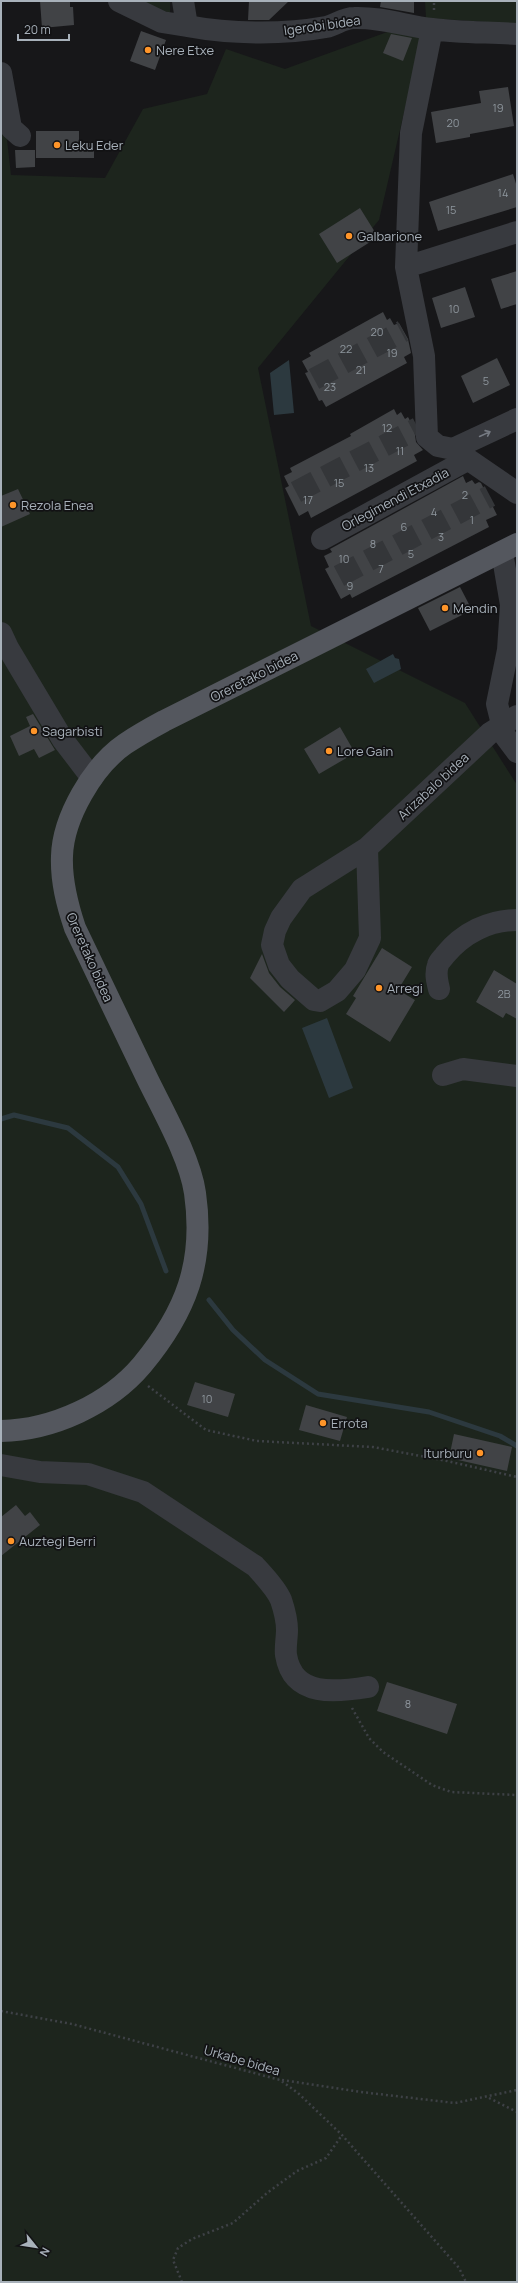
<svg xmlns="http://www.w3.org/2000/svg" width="518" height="2283" font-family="Manrope,sans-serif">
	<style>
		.green { fill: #1d251d }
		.water { fill: #2c393f }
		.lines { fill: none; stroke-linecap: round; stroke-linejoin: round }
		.stream { stroke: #2c393f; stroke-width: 5 }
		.building { fill: #414346 }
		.minor-tunnel { stroke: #343639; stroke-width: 22; stroke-dasharray: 22 11; stroke-linecap: butt }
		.path { stroke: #3e4146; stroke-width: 2.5; stroke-dasharray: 2 3; stroke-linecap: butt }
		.minor { stroke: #383a3f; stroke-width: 22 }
		.major { stroke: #54575e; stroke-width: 22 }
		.oneway { stroke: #767b83 }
		.poi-dot { fill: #ff9529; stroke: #121214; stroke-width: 1.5 }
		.labels { text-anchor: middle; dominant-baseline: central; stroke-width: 3.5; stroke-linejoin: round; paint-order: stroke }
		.number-label { font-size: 11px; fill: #8e969d }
		.street-label { font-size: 13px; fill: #a8b1ba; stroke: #121214 }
		.poi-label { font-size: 13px; fill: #a8b1ba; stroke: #121214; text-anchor: start }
	</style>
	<rect width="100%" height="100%" fill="#171719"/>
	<path class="green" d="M136,1H170V13Z
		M425,1H517V24L426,18L379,220L258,368L311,626L465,703L517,785V2282H1V87L11,175L105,178L143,109L207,94L226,49L285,69L426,18Z"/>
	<path class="water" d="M289,360L294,413L274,415L270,373Z
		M393,654L395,658L399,659L401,669L374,683L366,669Z
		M327,1018L353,1088L329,1098L302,1028Z"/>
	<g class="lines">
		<path class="stream" d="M1,1119L14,1115L68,1128L118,1167L141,1204L166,1271
			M209,1300L233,1330L265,1360L318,1394L429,1412L500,1436L517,1446"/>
	</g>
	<path class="building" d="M40,1H70V7H73L74,25L42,28Z
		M249,1H289L269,20H248Z
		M381,1H414V13L380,7Z
		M141,31L166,40L155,70L130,61Z
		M391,34L412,38L403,61L383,53Z
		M508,87L514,126L470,134V137L436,143L431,112L481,103L479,91Z
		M36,131H79V143H94V158H36Z
		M15,150H35V167L16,168Z
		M513,174L517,187V207L438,231L429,202Z
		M360,208L378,237L337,263L319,234Z
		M517,271V304L501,309L491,279Z
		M465,287L475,317L441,328L432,298Z
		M383,312L387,320L390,318L394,325L399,323L408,339L411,353L404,357L407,363L326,407L322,400L319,401L305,373L308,372L302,361L311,356L309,353Z
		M497,358L510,385L473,403L461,376Z
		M394,409L397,415L401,412L405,419L408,417L414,428L416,442L423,450L414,455L417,461L311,518L308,511L299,516L285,488L289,486L284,476L292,472L290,468L351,436L350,434Z
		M463,476L466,483L472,480L475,484L479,482L481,483L497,515L486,520L489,527L352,598L350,594L341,599L325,569L329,567L324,556L332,552L330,549Z
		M18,489L30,514L1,527V496Z
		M460,587L472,610L430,631L418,608Z
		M33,714L55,750L39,758L34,749L19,756L10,736L30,726L26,717Z
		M340,727L355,753L319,774L304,749Z
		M382,948L412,967L398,990L415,1000L390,1042L346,1014L356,998L353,996Z
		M262,954L269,973L280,987L295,1000L284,1012L250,978Z
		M494,970L517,984V1019L506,1013L503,1018L476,1002Z
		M195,1382L235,1394L228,1417L187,1405Z
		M306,1405L347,1417L340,1441L299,1430Z
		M454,1434L512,1447L507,1471L449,1458Z
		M16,1505L25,1516L30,1512L40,1525L1,1556V1517Z
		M387,1682L457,1704L447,1734L377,1711Z"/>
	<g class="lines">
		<path class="minor-tunnel" d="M314,379L403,331
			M296,492L418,428
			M339,576L490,496"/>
		<path class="path" d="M434,10V1
			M148,1386L206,1430L257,1441L373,1447L447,1461L517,1477
			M352,1708L369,1738L383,1752L432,1785L451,1792L517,1795
			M1,2011L72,2024L280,2080L298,2093L342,2135L459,2268L466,2282
			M282,2080L361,2092L455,2103L517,2090
			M489,2098L517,2112
			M182,2282L173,2260L178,2248L192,2239L233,2223L267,2193L297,2171L326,2158L342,2135"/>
		<path class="minor" d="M119,1L162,22L187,26
			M183,1L187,26C230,34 282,35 326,27C336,25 343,18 354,18C381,17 406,26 432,29C460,33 489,32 517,34
			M432,29L411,133L406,267L424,356L427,437L438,446L453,449L517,493
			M1,73L11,128L20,136
			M406,267L517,232
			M453,449L517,419
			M322,539L467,460
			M502,552L511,605L508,650L497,704L505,736L517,752
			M1,633L8,648L63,740L92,778
			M367,848L302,889L281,918L275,931L272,945L279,965L290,979L314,1000L320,1001L337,991L355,970L370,938L367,848L490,733L517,716
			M439,989C437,981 435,973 438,965C439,961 443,958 445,955C463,933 489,920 517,920
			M443,1075L463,1069L517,1076
			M1,1465L40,1472L88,1474L143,1492L255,1566C264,1576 276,1588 281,1600C284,1609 287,1621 287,1630C287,1638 285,1647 286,1655C293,1698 337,1692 368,1687"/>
		<path class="major" d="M1,1431C53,1430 109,1404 142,1365C186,1312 205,1263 195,1193C190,1158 163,1111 147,1078C123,1028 99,978 75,928C67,904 61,881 62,856C63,818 93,766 125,744C137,736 151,728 164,721L517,544"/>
	</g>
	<defs><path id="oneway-shaft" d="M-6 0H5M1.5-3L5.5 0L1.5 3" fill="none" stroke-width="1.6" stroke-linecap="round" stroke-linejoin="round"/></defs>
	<use class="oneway" href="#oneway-shaft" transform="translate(485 434) rotate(-25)"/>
	<g class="poi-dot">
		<circle cx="148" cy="50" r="4"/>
		<circle cx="57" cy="145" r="4"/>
		<circle cx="349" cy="236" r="4"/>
		<circle cx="13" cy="505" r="4"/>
		<circle cx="445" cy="608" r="4"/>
		<circle cx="34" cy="731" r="4"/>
		<circle cx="329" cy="751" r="4"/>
		<circle cx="379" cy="988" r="4"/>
		<circle cx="323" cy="1423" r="4"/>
		<circle cx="480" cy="1453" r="4"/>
		<circle cx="11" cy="1541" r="4"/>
	</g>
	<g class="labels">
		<g class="number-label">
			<text x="498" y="107">19</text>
			<text x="453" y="122">20</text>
			<text x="503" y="192">14</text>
			<text x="451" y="209">15</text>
			<text x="454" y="308">10</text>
			<text x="377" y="331">20</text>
			<text x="346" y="348">22</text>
			<text x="392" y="352">19</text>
			<text x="361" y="369">21</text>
			<text x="486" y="380">5</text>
			<text x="330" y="386">23</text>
			<text x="387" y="427">12</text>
			<text x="400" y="450">11</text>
			<text x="369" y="467">13</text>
			<text x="339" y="482">15</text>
			<text x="465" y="494">2</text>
			<text x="308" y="499">17</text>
			<text x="434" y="511">4</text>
			<text x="472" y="519">1</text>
			<text x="404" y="526">6</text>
			<text x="441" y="536">3</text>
			<text x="373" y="543">8</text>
			<text x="411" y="553">5</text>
			<text x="344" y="558">10</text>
			<text x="381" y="568">7</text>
			<text x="350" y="585">9</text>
			<text x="504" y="993">2B</text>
			<text x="207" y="1398">10</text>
			<text x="408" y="1703">8</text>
		</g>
		<g class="street-label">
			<text transform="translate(322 25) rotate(-8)">Igerobi bidea</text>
			<text transform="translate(395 499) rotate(-28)">Orlegimendi Etxadia</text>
			<text transform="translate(254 676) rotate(-27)">Oreretako bidea</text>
			<text transform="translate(433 786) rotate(-43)">Arizabalo bidea</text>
			<text transform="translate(90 957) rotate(66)">Oreretako bidea</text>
			<text transform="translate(242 2060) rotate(16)">Urkabe bidea</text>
		</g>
		<g class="poi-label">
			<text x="156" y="50">Nere Etxe</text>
			<text x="65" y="145">Leku Eder</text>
			<text x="357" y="236">Galbarione</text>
			<text x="21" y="505">Rezola Enea</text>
			<text x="453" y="608">Mendin</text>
			<text x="42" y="731">Sagarbisti</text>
			<text x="337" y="751">Lore Gain</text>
			<text x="387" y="988">Arregi</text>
			<text x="331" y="1423">Errota</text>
			<text x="472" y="1453" text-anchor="end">Iturburu</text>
			<text x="19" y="1541">Auztegi Berri</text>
		</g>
	</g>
	<rect width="518" height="2283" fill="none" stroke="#a8b1ba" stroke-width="4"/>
	<g transform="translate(36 2247) rotate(120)" stroke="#121214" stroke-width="3" paint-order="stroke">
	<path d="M0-3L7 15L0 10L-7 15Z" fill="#a8b1ba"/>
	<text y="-6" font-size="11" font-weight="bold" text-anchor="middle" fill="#a8b1ba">N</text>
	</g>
	<path d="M18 34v6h51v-6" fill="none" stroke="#a8b1ba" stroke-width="2"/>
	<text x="24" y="34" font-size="12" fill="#a8b1ba" stroke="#121214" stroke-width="3" paint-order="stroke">20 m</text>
</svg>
